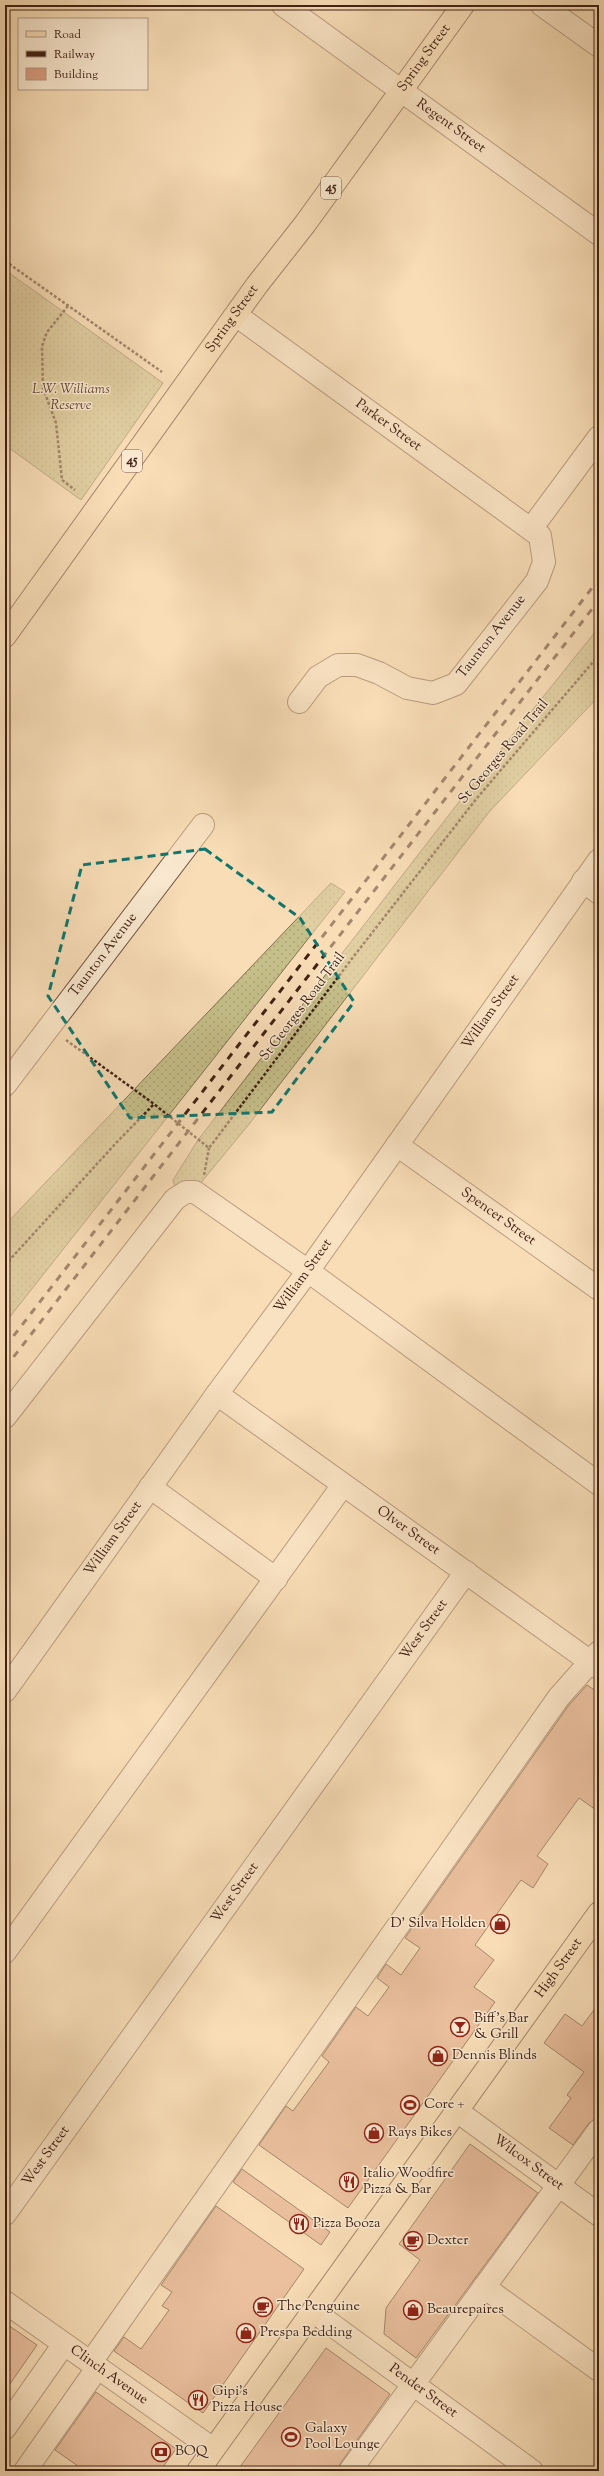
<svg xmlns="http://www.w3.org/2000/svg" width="604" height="2476" font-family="'Sorts Mill Goudy',serif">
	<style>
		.grass { fill: url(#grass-dots); stroke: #82704f }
		.building { fill: #da9e82; stroke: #402115 }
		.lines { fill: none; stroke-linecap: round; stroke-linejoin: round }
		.minor-casing { stroke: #6e503e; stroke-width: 24 }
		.major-casing { stroke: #402115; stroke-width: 24 }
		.path { stroke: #402115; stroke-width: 2.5; stroke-dasharray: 3 2; stroke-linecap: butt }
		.minor { stroke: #fae9d0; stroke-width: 22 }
		.major { stroke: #f8ddb7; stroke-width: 22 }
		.rail { stroke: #402115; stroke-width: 3; stroke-dasharray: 7 7; stroke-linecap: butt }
		.marked { fill: none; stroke: #0f766e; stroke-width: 3; stroke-dasharray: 8 5; stroke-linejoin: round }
		.labels { text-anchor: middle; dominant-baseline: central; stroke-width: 3; stroke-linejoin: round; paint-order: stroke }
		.shield { fill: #fae9d0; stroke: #785d4d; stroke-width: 1 }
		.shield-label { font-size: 13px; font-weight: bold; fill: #402115 }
		.street-label { font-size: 14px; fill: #402115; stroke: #fae9d0 }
		.park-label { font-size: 14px; font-style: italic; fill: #614832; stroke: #fae9d0 }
		.poi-label { font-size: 14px; fill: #402115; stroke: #fae9d0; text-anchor: start }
	</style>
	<defs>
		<pattern id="grass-dots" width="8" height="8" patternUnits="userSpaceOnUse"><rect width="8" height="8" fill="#c5bf89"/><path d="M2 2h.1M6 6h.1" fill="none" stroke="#aaa475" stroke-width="1.8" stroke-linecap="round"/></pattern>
	</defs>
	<rect width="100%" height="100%" fill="#f8ddb7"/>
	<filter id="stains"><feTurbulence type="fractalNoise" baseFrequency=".005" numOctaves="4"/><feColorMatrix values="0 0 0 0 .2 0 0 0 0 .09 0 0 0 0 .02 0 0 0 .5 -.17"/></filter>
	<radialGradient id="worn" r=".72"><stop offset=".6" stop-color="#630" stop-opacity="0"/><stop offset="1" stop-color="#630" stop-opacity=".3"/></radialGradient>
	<path class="grass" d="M5,270L163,383L81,500L5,445Z
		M599,627V696L489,812L250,1123L190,1196L178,1200L173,1180L198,1140L462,798Z
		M331,883L345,892L5,1323V1225Z"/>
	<path class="building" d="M587,1685L599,1693V1812L579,1798L537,1856L548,1864L533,1888L521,1880L475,1945L494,1960L474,1987L495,2002L348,2208L259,2145L286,2106L293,2111L329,2062L322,2056L356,2007L368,2016L389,1987L377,1978L386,1964L401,1975L420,1948L405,1938L569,1705Z
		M599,2003V2117L589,2123L573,2145L549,2128L571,2098L567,2095L584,2072L544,2043L565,2014L582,2026Z
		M470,2144L538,2193L416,2358L384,2334L386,2308L420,2260L399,2244Z
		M242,2169L330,2232L321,2245L233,2182Z
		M216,2206L304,2269L203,2413L114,2351L124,2337L141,2349L169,2310L162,2306L172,2292L161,2285Z
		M5,2323L37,2345L5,2391Z
		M326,2348L390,2394L340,2464L338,2471H237Z
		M96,2392L176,2449L160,2471H85L55,2450Z"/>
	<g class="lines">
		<g class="minor-casing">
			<g id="minor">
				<path id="s1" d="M283,5L599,234"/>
				<path d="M542,5L599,46"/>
				<path id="s2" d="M236,315L540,536L544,562L537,581L456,684L433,693L407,688L379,673L357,665H338L318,677L299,702"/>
				<path d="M531,529L599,437"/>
				<path d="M583,881L599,893"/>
				<path id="s3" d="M5,1085L203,825"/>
				<path id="s4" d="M397,1145L599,1289"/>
				<path id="s5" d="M217,1394L599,1668"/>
				<path d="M5,1417L175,1199L186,1192H195L308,1271L599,1484"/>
				<path d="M150,1487L276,1579"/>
				<path id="s6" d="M5,1691L217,1394L308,1271L599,860"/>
				<path d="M5,1952L343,1485"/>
				<path id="s7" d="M457,2111L599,2215"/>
				<path id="s8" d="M5,2214L466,1572"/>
				<path d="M484,2287L599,2370"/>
				<path id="s9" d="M5,2302L213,2449"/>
				<path id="s10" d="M313,2311L532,2471"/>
				<path d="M91,2362L559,1697L599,1652"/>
				<path d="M5,2428L64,2344"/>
				<path d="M25,2471L98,2367"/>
				<path d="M350,2471L599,2130"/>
			</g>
		</g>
		<g class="major-casing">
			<g id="major">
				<path id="s11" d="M5,636L257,285L305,224L463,5"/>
				<path id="s12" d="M198,2471L599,1913"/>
			</g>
		</g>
		<path class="path" d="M5,261L162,372
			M68,306L47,332L42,346L43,388L56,423L62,480L75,490
			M66,1040L154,1104L209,1148L354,956L477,798L599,655
			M204,1175L209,1148
			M5,1265L117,1142L154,1104"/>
		<use href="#minor" class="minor"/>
		<use href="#major" class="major"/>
		<path class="rail" d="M5,1347L599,579
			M5,1368L599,600"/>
	</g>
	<path d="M0 0H604V2476H0ZM205,849L300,918L354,1002L272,1112L130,1118L48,996L82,865Z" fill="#f8ddb7" fill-opacity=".55" fill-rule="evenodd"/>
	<path class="marked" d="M205,849L300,918L354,1002L272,1112L130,1118L48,996L82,865Z"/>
	<defs>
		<g id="shop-ring" transform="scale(1)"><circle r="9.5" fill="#fae9d0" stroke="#8f2418" stroke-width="1.5"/><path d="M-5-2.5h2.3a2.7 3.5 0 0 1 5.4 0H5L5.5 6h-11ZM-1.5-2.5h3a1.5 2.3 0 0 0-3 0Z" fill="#8f2418"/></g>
		<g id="bar-ring" transform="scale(1)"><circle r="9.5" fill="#fae9d0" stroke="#8f2418" stroke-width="1.5"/><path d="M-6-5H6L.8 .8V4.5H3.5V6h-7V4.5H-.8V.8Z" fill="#8f2418"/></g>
		<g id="stadium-ring" transform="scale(1)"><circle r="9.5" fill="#fae9d0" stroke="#8f2418" stroke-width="1.5"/><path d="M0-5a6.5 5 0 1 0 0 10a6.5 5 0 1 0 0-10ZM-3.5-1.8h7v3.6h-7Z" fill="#8f2418"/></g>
		<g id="restaurant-ring" transform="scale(1)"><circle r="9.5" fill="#fae9d0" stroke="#8f2418" stroke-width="1.5"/><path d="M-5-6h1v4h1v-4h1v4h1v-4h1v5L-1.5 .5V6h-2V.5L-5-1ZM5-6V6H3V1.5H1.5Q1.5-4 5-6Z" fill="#8f2418"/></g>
		<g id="cafe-ring" transform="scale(1)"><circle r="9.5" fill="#fae9d0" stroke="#8f2418" stroke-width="1.5"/><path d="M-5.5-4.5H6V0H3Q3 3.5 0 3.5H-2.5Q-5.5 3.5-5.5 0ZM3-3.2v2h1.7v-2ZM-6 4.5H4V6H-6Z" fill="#8f2418"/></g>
		<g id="bank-ring" transform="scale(1)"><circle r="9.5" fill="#fae9d0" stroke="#8f2418" stroke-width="1.5"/><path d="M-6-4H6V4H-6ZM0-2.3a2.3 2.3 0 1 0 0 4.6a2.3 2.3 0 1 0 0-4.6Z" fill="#8f2418"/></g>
	</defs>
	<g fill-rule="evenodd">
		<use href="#shop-ring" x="500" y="1924"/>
		<use href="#bar-ring" x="460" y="2027"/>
		<use href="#shop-ring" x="438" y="2056"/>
		<use href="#stadium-ring" x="410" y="2105"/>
		<use href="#shop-ring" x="374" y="2133"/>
		<use href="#restaurant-ring" x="349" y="2182"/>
		<use href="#restaurant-ring" x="299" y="2224"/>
		<use href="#cafe-ring" x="413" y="2241"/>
		<use href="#cafe-ring" x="263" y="2307"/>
		<use href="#shop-ring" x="413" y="2310"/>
		<use href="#shop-ring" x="246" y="2333"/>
		<use href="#restaurant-ring" x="198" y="2400"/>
		<use href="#stadium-ring" x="291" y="2437"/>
		<use href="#bank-ring" x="161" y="2452"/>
	</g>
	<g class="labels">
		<g class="shield">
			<rect x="321" y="177" width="20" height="22" rx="3"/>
			<rect x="122" y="450" width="20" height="22" rx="3"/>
		</g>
		<g class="shield-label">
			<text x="331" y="188">45</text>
			<text x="132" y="461">45</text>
		</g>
		<g class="street-label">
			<text stroke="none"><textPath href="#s11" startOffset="714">Spring Street</textPath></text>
			<text stroke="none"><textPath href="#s1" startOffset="207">Regent Street</textPath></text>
			<text stroke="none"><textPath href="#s11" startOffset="390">Spring Street</textPath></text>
			<text stroke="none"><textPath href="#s2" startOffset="188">Parker Street</textPath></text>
			<text transform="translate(492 637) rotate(-52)">Taunton Avenue</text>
			<text transform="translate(504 752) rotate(-50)">St Georges Road Trail</text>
			<text stroke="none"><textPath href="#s3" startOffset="163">Taunton Avenue</textPath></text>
			<text transform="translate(303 1007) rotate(-53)">St Georges Road Trail</text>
			<text stroke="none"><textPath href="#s6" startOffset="835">William Street</textPath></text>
			<text stroke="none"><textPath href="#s4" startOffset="124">Spencer Street</textPath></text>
			<text stroke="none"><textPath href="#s6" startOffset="511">William Street</textPath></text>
			<text stroke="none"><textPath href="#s5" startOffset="235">Olver Street</textPath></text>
			<text stroke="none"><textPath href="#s6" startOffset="187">William Street</textPath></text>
			<text stroke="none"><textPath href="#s8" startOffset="719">West Street</textPath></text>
			<text stroke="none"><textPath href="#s8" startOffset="395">West Street</textPath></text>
			<text stroke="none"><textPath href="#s12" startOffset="619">High Street</textPath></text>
			<text stroke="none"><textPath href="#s8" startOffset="71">West Street</textPath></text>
			<text stroke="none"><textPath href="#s7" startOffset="88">Wilcox Street</textPath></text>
			<text stroke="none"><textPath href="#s9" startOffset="127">Clinch Avenue</textPath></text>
			<text stroke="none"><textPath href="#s10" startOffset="136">Pender Street</textPath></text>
		</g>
		<g class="park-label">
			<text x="71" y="390">L.W. Williams<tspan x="71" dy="16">Reserve</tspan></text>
		</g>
		<g class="poi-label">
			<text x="486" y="1924" text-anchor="end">D’ Silva Holden</text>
			<text x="474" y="2019">Biff’s Bar<tspan x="474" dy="16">&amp; Grill</tspan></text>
			<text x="452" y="2056">Dennis Blinds</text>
			<text x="424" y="2105">Core +</text>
			<text x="388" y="2133">Rays Bikes</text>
			<text x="363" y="2174">Italio Woodfire<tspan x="363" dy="16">Pizza &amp; Bar</tspan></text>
			<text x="313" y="2224">Pizza Booza</text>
			<text x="427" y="2241">Dexter</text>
			<text x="277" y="2307">The Penguine</text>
			<text x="427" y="2310">Beaurepaires</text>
			<text x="260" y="2333">Prespa Bedding</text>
			<text x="212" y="2392">Gipi’s<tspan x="212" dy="16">Pizza House</tspan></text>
			<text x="305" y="2429">Galaxy<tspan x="305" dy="16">Pool Lounge</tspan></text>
			<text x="175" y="2452">BOQ</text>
		</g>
	</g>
	<rect width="604" height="2476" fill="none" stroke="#f8ddb7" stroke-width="20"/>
	<rect x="6" y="6" width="592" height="2464" fill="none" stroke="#402115" stroke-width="2"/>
	<rect x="10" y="10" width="584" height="2456" fill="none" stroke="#402115"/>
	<rect x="18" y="18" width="130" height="72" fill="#fae9d0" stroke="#b09985"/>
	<rect x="26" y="31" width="20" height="6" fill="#f8ddb7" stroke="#b09985"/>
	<text x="54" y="38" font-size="12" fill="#402115">Road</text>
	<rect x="26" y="51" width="20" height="6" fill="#402115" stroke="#b09985"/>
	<text x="54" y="58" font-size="12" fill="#402115">Railway</text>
	<rect x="26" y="68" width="20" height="12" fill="#da9e82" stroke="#b09985"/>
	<text x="54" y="78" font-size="12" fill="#402115">Building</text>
	<rect width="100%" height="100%" filter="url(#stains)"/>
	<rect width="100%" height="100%" fill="url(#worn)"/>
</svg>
